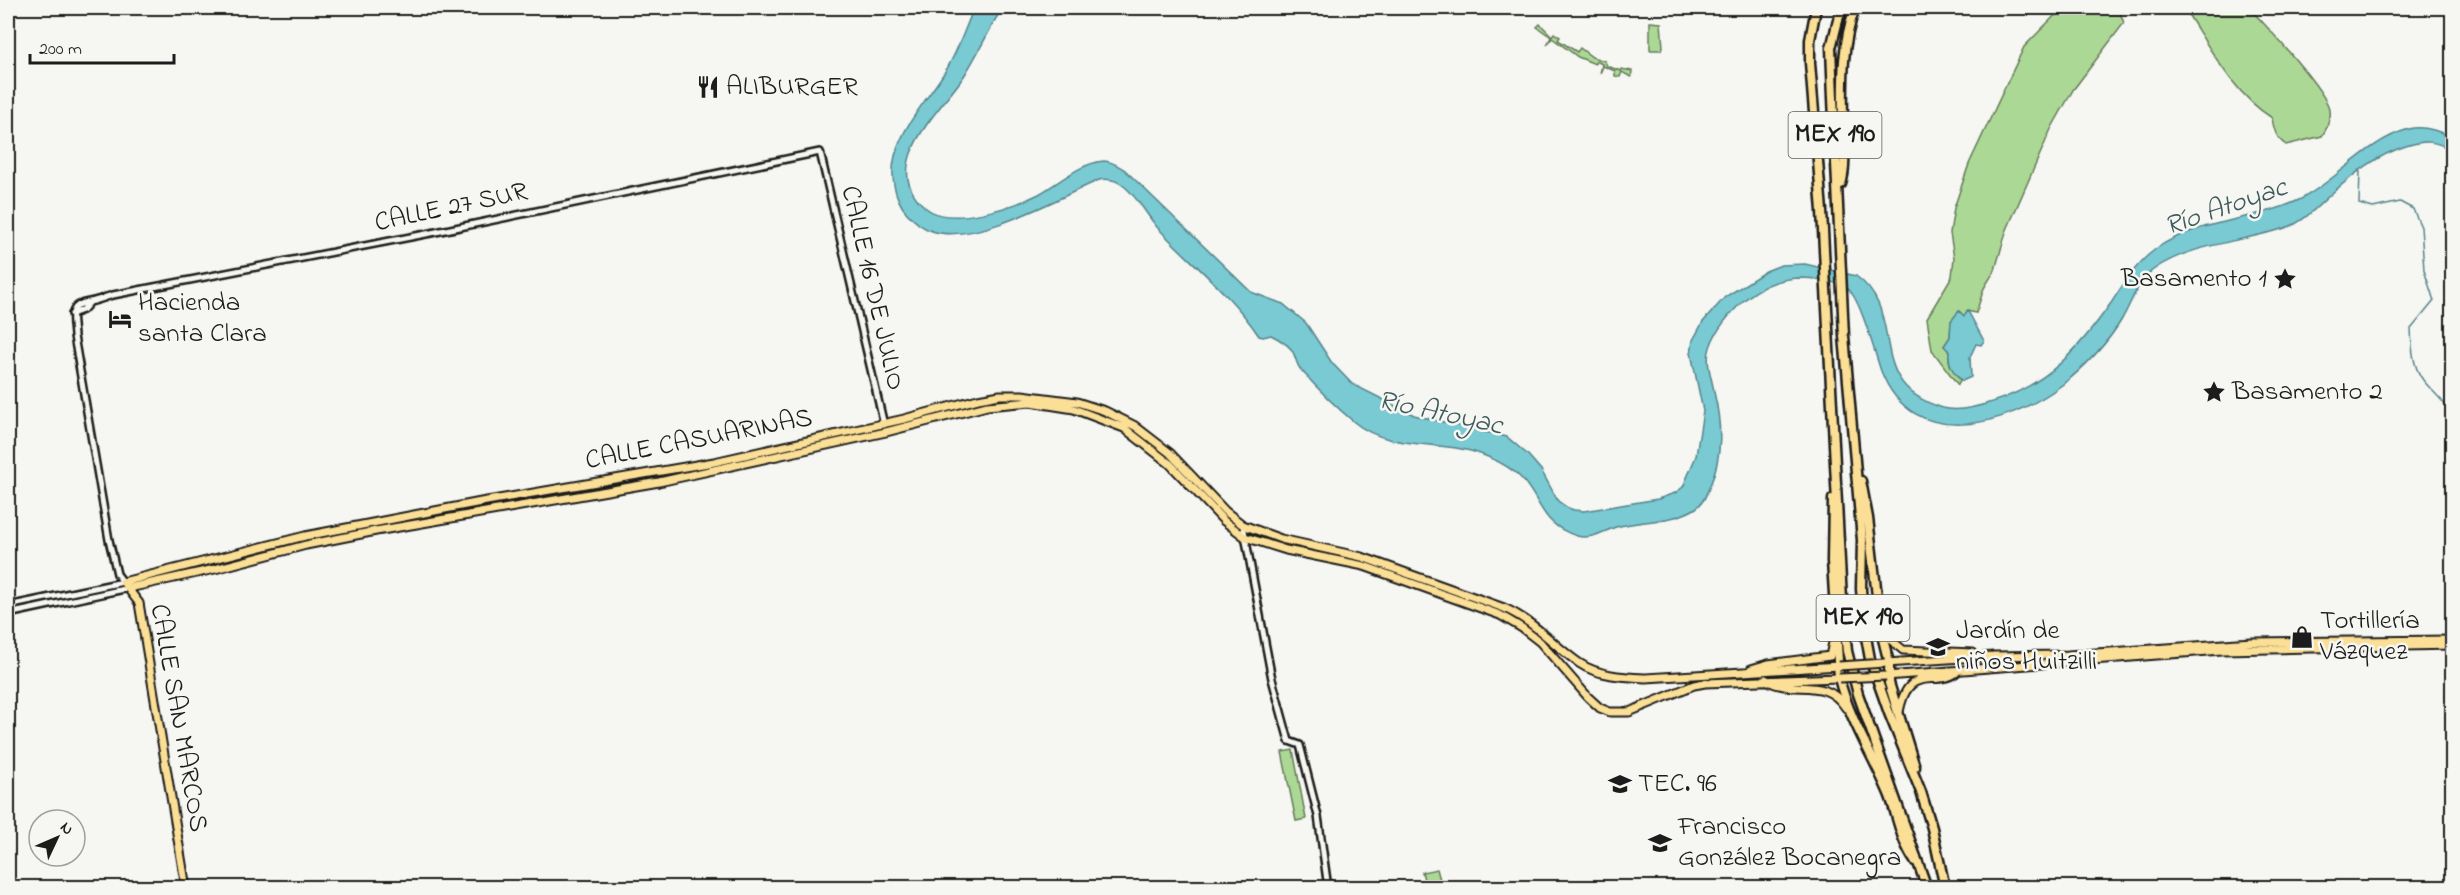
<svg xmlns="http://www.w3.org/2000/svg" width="2460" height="895" font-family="'Indie Flower',sans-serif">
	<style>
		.green { fill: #acd896; stroke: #647a59; stroke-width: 1.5 }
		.water { fill: #79cad3; stroke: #54848a; stroke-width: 1.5 }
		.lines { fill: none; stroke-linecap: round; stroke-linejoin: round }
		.stream { stroke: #54848a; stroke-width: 1.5 }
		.minor-casing { stroke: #1c1c1c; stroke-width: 10 }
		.major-casing { stroke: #1c1c1c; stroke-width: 11 }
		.highway-casing { stroke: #1c1c1c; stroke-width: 13 }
		.minor { stroke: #f6f6f2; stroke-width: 5 }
		.major { stroke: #fbdf96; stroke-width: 7 }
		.highway { stroke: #fbdf96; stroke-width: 8 }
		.major-bridge-casing { stroke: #1c1c1c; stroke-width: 11; stroke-linecap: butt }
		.major-bridge { stroke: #fbdf96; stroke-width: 7 }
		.labels { text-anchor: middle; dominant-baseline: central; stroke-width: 5; stroke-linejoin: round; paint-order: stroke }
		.shield { fill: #f6f6f2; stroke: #5d5d5c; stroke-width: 1.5 }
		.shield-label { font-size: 26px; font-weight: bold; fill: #1c1c1c }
		.poi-label { font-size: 27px; fill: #1c1c1c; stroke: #f6f6f2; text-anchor: start }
		.street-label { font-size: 27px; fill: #1c1c1c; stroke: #f6f6f2 }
		.water-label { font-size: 28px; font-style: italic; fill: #3d595c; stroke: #f6f6f2 }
	</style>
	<rect width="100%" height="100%" fill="#f6f6f2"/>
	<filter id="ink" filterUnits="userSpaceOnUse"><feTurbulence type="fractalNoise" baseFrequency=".0167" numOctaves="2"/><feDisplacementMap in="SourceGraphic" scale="12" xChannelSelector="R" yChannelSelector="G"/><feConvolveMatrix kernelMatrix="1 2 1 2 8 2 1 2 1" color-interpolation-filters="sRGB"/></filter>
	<g filter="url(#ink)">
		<path class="green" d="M2062,8H2118L2124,23L2073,90L2051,129L2006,232L1995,270L1984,288L1976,313L1967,311L1964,316L1959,311L1951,321L1950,337L1944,346L1949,351C1948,368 1952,367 1960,380L1958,385L1932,350L1927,318L1952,276L1954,258L1950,233L1954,208L1969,164L2024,47Z
			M2184,8H2249C2263,22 2329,94 2329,110C2330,119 2327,129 2322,136L2286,145C2276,138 2274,130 2272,118C2233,94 2209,46 2184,8Z
			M1650,22L1661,23L1663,47L1661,50H1650Z
			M1540,24L1552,36L1554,33L1560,37L1558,40L1577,52L1580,48L1592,57L1605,61L1607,66L1621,71L1622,69L1632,71L1631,77L1622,72L1620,77L1615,76V71L1603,66L1600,74L1602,64L1596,61L1595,64L1578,57L1552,38L1547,45L1551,37L1537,27Z
			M1293,750L1306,819L1296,821L1282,752Z
			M1437,869L1442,887H1426L1422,872Z"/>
		<path class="water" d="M974,8H1002C989,30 978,54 964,76C940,112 876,166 926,208C949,228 1014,207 1039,194C1059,183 1080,163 1104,161C1112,161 1118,166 1125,170L1251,292L1283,304L1306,323L1332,363L1352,384L1414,415L1507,437L1528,455L1541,470L1558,501L1568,508L1574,510L1584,511L1658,499L1675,493L1683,487L1696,456L1703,411L1691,353L1693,340L1703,322L1725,297L1766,271L1781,265L1805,264L1856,276C1909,314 1861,384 1943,408C1958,412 1977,407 1992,402C2047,385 2079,349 2111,303C2124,283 2137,262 2157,248C2197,220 2255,221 2299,200C2338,180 2366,141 2409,129C2423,125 2439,131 2452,137V151C2436,140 2425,140 2406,146C2377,155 2354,174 2331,194C2318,206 2303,223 2285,228C2243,242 2189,244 2153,270C2137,282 2132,302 2122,319C2108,343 2084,368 2062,385C2007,426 1913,453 1881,371C1875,354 1860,297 1847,288C1835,281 1813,278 1799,278C1777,279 1757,288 1740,304C1728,316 1713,334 1709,351C1706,365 1712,378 1714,392C1722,425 1723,456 1709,488C1706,495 1703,504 1696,508C1673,523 1642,520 1616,527C1604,531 1591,540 1577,536C1541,525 1543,503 1522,479C1513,469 1500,462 1488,457C1446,438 1391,453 1354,422C1336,407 1317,388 1301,370C1295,363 1296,355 1291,349C1286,343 1277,338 1271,335L1263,337L1259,336C1231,294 1191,263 1157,227C1146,214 1138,198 1125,187C1117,180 1109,178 1099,180C1060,197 975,246 932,231C922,228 913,220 906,212C894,197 890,175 895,156C904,123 928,99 946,70C958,51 965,28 974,8Z
			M1959,311L1964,316L1968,311L1984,341L1981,345L1976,344L1970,357L1971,377L1962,381C1952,371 1948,365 1949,351L1944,346L1950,337L1951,321Z"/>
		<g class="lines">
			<path class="stream" d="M2360,170L2359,204L2373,208L2400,202L2413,209L2421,227L2424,270L2434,301L2411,329C2412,347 2412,365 2423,380C2434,394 2445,400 2452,418"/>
			<g class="minor-casing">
				<path id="minor" d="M72,314L83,310L90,302
					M1243,525L1272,679L1289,741L1300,745L1318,816L1328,888
					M8,606L123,582L117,574L109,540L74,336C73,318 67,305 89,302C97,301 105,297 113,295L431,233L820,152L884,425
					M8,614L129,588"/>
			</g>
			<g class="major-casing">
				<path id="major" d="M129,588L215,569L306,545L376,531L659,482L886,432L987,406L1030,402L1074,409L1124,428L1170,464L1224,521L1245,537L1286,550L1364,566L1500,615L1522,628L1540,642L1588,697L1600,708L1610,712H1629L1694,685L1705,683L1839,678
					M1883,619L1891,640L1903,650L1973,653
					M1886,663L1994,656L2068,655L2252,642L2452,640
					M1751,669L1768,664L1830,656L1834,638
					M1886,676L2222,650L2452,645
					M1765,679C1793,697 1824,674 1846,708
					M1899,712C1909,660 1937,690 1958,671
					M186,888L139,603L123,582L305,536L481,502L714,462L904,419L978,399L1000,395H1022L1077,402L1105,411L1135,426L1170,453L1225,511L1243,525L1281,539L1362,557L1504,608C1534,621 1553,645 1579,663C1598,676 1624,677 1646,678L1839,666"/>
			</g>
			<g class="highway-casing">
				<path id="highway" d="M1816,8L1810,40V63L1822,211L1842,600L1847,651L1858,694L1927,888
					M1841,8L1831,48L1833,98L1844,336L1862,540L1861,589L1864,626L1870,659L1889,713L1921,792L1932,828L1945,888
					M1841,184C1846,168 1844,149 1843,133C1843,89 1840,49 1855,8
					M1861,481L1868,518L1881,631L1889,663V683L1915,767
					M1833,499L1832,561L1839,678C1849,719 1874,757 1890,796C1898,818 1901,841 1915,861"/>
			</g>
			<use href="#minor" class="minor"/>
			<use href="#major" class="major"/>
			<use href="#highway" class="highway"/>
			<g class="major-bridge-casing">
				<path id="major-bridge" d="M1839,666L1885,663
					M1839,678L1886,676"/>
			</g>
			<use href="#major-bridge" class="major-bridge"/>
		</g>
	</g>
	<defs>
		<g id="restaurant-bare" transform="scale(1.8)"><path d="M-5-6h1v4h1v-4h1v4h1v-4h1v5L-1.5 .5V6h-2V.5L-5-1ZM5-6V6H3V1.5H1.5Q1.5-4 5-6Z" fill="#1c1c1c" stroke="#f6f6f2" stroke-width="2.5" paint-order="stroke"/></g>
		<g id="sight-bare" transform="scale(1.8)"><path d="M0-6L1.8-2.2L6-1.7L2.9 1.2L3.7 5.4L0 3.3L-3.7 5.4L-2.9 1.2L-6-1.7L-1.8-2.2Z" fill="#1c1c1c" stroke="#f6f6f2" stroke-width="2.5" paint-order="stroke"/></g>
		<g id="hotel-bare" transform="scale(1.8)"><path d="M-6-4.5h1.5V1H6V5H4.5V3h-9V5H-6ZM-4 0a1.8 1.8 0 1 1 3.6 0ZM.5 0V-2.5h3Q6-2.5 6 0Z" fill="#1c1c1c" stroke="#f6f6f2" stroke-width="2.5" paint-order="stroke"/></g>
		<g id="shop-bare" transform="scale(1.8)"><path d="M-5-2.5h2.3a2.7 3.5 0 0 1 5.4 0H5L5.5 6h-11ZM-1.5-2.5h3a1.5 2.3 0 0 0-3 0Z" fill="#1c1c1c" stroke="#f6f6f2" stroke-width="2.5" paint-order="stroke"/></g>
		<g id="school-bare" transform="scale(1.8)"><path d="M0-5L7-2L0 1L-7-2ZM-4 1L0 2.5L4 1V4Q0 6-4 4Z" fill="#1c1c1c" stroke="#f6f6f2" stroke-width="2.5" paint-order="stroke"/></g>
	</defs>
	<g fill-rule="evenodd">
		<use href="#restaurant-bare" x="708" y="87"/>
		<use href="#sight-bare" x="2285" y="279"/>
		<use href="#hotel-bare" x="120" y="319"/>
		<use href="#sight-bare" x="2214" y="392"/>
		<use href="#shop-bare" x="2302" y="637"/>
		<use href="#school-bare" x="1938" y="647"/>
		<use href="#school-bare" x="1620" y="784"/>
		<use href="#school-bare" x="1660" y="843"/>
	</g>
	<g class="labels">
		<g class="shield">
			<rect x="1788.5" y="112" width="93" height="46" rx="4.5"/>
			<rect x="1816.5" y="595" width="93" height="46" rx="4.5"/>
		</g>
		<g class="shield-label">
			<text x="1835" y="135">MEX 190</text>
			<text x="1863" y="618">MEX 190</text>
		</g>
		<g class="poi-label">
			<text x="726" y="87">ALIBURGER</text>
			<text x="2267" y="279" text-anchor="end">Basamento 1</text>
			<text x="138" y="303">Hacienda<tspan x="138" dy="31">santa Clara</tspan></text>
			<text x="2232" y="392">Basamento 2</text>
			<text x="2320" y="621">Tortillería<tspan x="2320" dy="31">Vázquez</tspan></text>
			<text x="1956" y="631">Jardín de<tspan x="1956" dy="31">niños Huitzilli</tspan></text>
			<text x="1638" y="784">TEC. 96</text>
			<text x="1678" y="827">Francisco<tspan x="1678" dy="31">González Bocanegra</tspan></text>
		</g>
		<g class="street-label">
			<text transform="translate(451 208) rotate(-12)">CALLE 27 SUR</text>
			<text transform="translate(872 288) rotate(77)">CALLE 16 DE JULIO</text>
			<text transform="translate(699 440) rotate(-11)">CALLE CASUARINAS</text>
			<text transform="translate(178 718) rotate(80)">CALLE SAN MARCOS</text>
		</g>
		<g class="water-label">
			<text transform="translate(2226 208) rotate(-19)">Río Atoyac</text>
			<text transform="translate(1440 414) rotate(12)">Río Atoyac</text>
		</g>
	</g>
	<rect width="2460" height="895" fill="none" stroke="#f6f6f2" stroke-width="30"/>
	<rect x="15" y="15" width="2430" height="865" fill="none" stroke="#1c1c1c" stroke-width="2" filter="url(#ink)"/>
	<g transform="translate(57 838) rotate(46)"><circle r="28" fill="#f6f6f2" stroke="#9f9f9c" stroke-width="1.5"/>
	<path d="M0-4.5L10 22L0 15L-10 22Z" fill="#1c1c1c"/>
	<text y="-9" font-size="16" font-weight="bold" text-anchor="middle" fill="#1c1c1c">N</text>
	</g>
	<path d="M30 54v9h144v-9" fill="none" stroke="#1c1c1c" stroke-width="3"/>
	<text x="39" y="54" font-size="18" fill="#1c1c1c" stroke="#f6f6f2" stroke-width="4.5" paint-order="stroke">200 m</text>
</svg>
